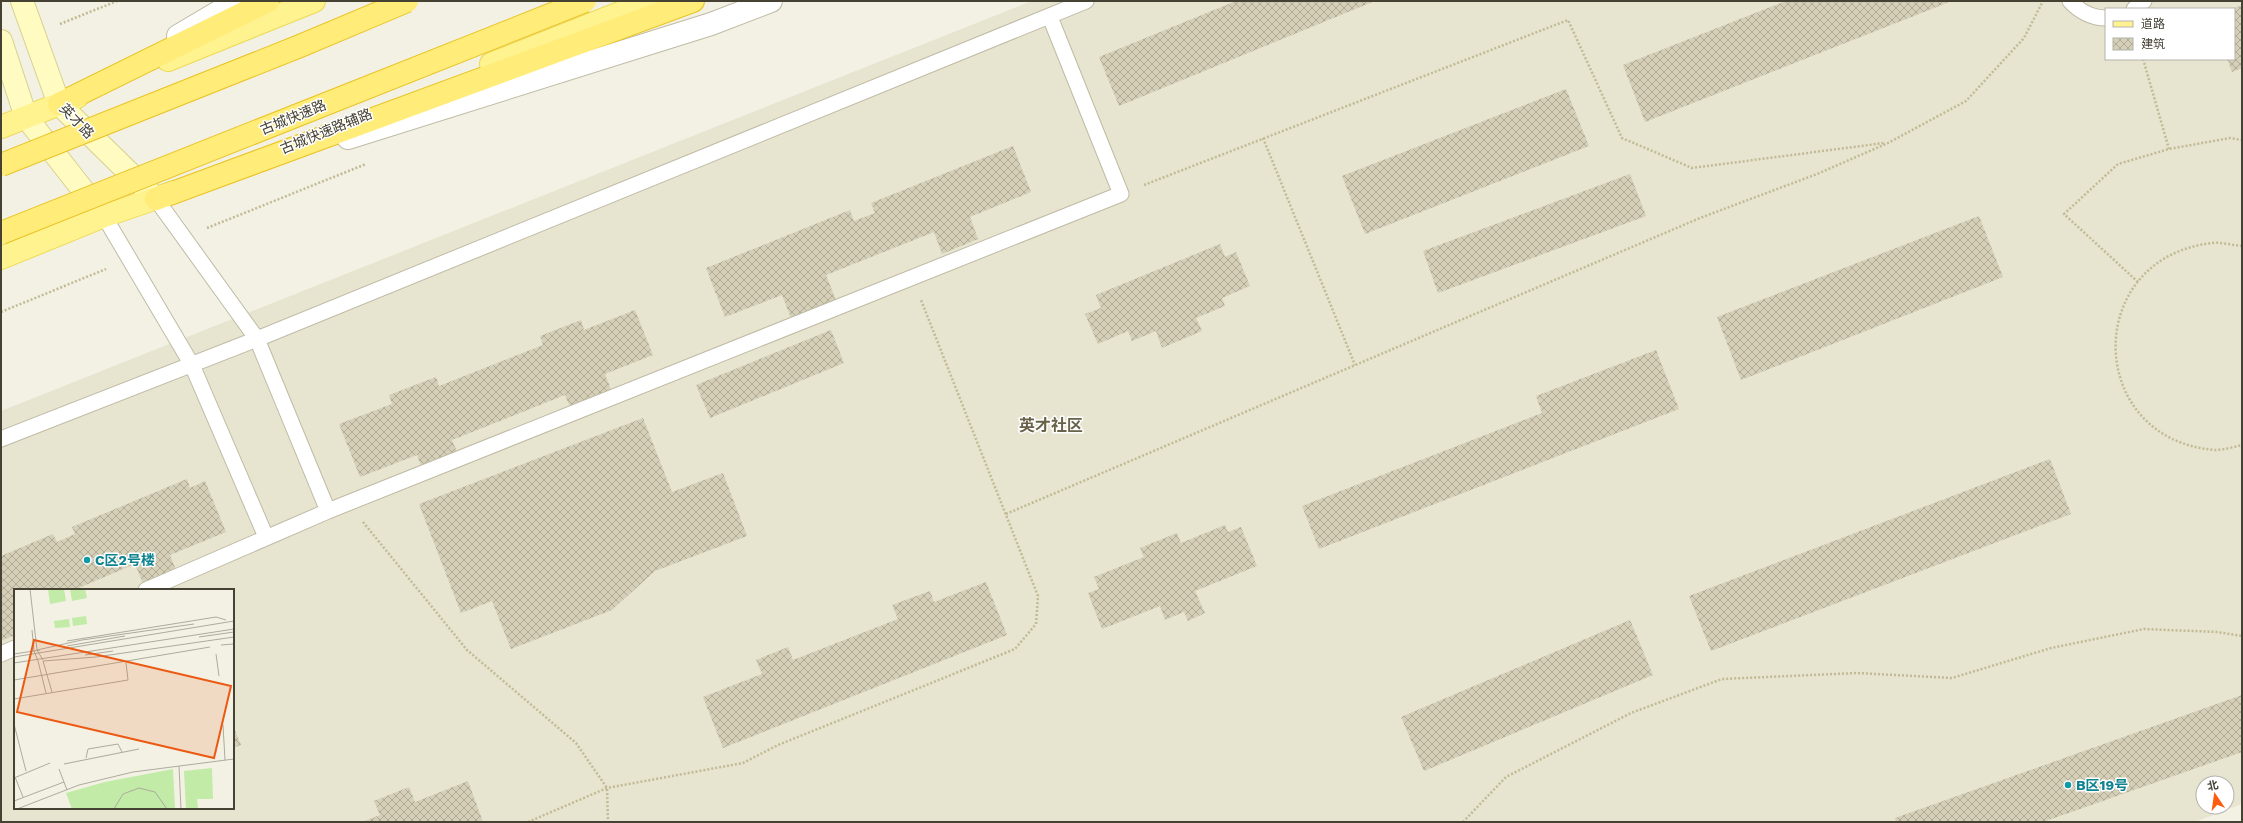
<svg xmlns="http://www.w3.org/2000/svg" width="2243" height="823" font-family="'Work Sans','Noto Sans SC',sans-serif">
	<style>
		.residential { fill: #e7e4d0; fill-rule: evenodd }
		.building { fill: url(#building-cross-hatch) }
		.lines { fill: none; stroke-linecap: round; stroke-linejoin: round }
		.service-casing { stroke: #bfbba5; stroke-width: 17 }
		.minor-casing { stroke: #bfbba5; stroke-width: 24 }
		.secondary-casing { stroke: #d6d18e; stroke-width: 24 }
		.primary-casing { stroke: #edda57; stroke-width: 24 }
		.trunk-casing { stroke: #eac426; stroke-width: 24 }
		.path { stroke: #c2ba95; stroke-width: 2.5; stroke-dasharray: 2 2; stroke-linecap: butt }
		.service { stroke: #fff; stroke-width: 15 }
		.minor { stroke: #fff; stroke-width: 22 }
		.secondary { stroke: #fffbc1; stroke-width: 22 }
		.primary { stroke: #fff390; stroke-width: 22 }
		.trunk { stroke: #ffec79; stroke-width: 22 }
		.trunk-bridge-casing { stroke: #eac426; stroke-width: 24; stroke-linecap: butt }
		.trunk-bridge { stroke: #ffec79; stroke-width: 22 }
		.culture-dot { fill: #0f9aa8; stroke: #fff; stroke-width: 1.5 }
		.labels { text-anchor: middle; dominant-baseline: central; stroke-width: 3; stroke-linejoin: round; paint-order: stroke }
		.street-label { font-size: 14px; fill: #454133; stroke: #fff }
		.culture-label { font-size: 14px; font-weight: bold; fill: #0d838f; stroke: #fff; text-anchor: start }
		.quarter-label { font-size: 16px; font-weight: bold; fill: #696249; stroke: #fff }
		.inset-road { fill: none; stroke: #adab9d; stroke-width: 1 }
		.view { fill: #ec5912; fill-opacity: 0.15; stroke: #ec5912; stroke-width: 2 }
		.inset-edge { fill: none; stroke: #454133; stroke-width: 2 }
	</style>
	<defs>
		<pattern id="building-cross-hatch" width="8" height="8" patternUnits="userSpaceOnUse"><rect width="8" height="8" fill="#d5cfb7"/><path d="M0 0l8 8M0 8l8-8" fill="none" stroke="#afaa95"/></pattern>
	</defs>
	<rect width="100%" height="100%" fill="#f3f1e3"/>
	<path class="residential" d="M1032,1H2242V804L2195,822H1V411ZM2106,9H2234V59H2106ZM15,590H233V808H15ZM2203,783H2227V807H2203Z"/>
	<path class="building" d="M1236,1H1375L1119,106L1099,57Z
		M1786,1H1952L1645,122L1623,65Z
		M2242,5V68L2232,72L2227,59H2234V8Z
		M1566,89L1589,146L1365,234L1342,176Z
		M1013,146L1031,192L970,217L978,239L942,254L934,232L826,275L836,300L791,318L782,295L725,317L706,268L850,210L854,221L875,213L871,203Z
		M1630,174L1646,216L1438,293L1423,251Z
		M1979,216L2003,277L1741,380L1717,317Z
		M1220,244L1225,257L1236,252L1250,286L1222,298L1225,306L1196,318L1202,331L1162,348L1156,331L1132,341L1128,331L1098,344L1085,314L1101,308L1096,295Z
		M635,310L653,355L605,374L611,390L570,407L565,395L452,440L458,454L422,468L417,455L360,477L339,424L392,404L389,395L436,377L439,386L543,345L540,336L581,320L584,330Z
		M831,330L844,363L710,418L696,385Z
		M1656,350L1679,409L1319,549L1302,506L1542,413L1536,396Z
		M643,418L672,492L723,473L747,536L655,571L612,610L511,649L492,601L461,613L419,504Z
		M2050,459L2071,514L1711,651L1689,596Z
		M187,479L190,488L205,481L226,532L170,555L176,570L143,584L135,564L74,590H15V635L1,641V556L53,534L57,542L75,534L72,527Z
		M1225,525L1228,532L1241,527L1257,566L1195,591L1205,613L1188,621L1184,612L1165,620L1160,606L1102,629L1088,593L1099,589L1094,577L1144,557L1140,548L1177,533L1181,543Z
		M986,582L1007,635L723,748L703,697L762,674L756,660L788,647L793,660L898,619L892,605L930,591L934,602Z
		M1630,620L1653,675L1424,771L1401,717Z
		M2242,695V752L2043,822H1896L1895,818Z
		M233,726L241,745L233,748Z
		M468,781L483,822H362L380,815L374,801L409,787L415,802Z"/>
	<g class="lines">
		<g class="service-casing">
			<path id="service" d="M2070,1C2079,11 2092,18 2106,18
				M2134,9L2144,1
				M156,199L257,339L328,511
				M104,216L192,365L266,537
				M1,439L257,339L1086,1
				M146,590L328,511L1121,194L1050,17
				M1,654L15,648"/>
		</g>
		<g class="minor-casing">
			<path id="minor" d="M178,36L237,1
				M348,138L711,24L771,1"/>
		</g>
		<g class="secondary-casing">
			<path id="secondary" d="M22,1L59,104L156,199
				M1,41L26,117L100,212"/>
		</g>
		<g class="primary-casing">
			<path id="primary" d="M168,60L314,1
				M491,64L650,1
				M1,127L77,97
				M1,258L104,216L174,192"/>
		</g>
		<g class="trunk-casing">
			<path id="trunk" d="M59,104L268,1
				M156,199L693,1"/>
		</g>
		<path class="path" d="M60,24L117,1
			M2143,59L2169,149
			M1263,138L1355,365
			M1144,185L1568,20L1622,138L1692,168L1884,143
			M207,228L366,164
			M2242,246C2232,245 2221,242 2212,243C2081,258 2085,440 2215,450C2223,450 2234,447 2242,445
			M2138,282L2064,214L2118,164L2169,149L2230,138L2242,140
			M1,312L106,269
			M1006,514L1700,218L1817,174L1888,143L1966,101L2024,38L2043,1
			M363,522L467,650L576,743L607,788L608,822
			M528,822L607,788L743,763L778,745L1015,649L1036,624L1038,596L921,300
			M1463,822L1506,777L1631,713L1722,679L1857,673L1952,678L2051,648L2144,629L2217,632L2242,636"/>
		<use href="#service" class="service"/>
		<use href="#minor" class="minor"/>
		<use href="#secondary" class="secondary"/>
		<use href="#primary" class="primary"/>
		<use href="#trunk" class="trunk"/>
		<g class="trunk-bridge-casing">
			<path id="trunk-bridge" d="M1,165L300,46L407,1
				M1,233L585,1"/>
		</g>
		<use href="#trunk-bridge" class="trunk-bridge"/>
	</g>
	<g class="culture-dot">
		<circle cx="87" cy="560" r="4"/>
		<circle cx="2068" cy="785" r="4"/>
	</g>
	<g class="labels">
		<g class="street-label">
			<text transform="translate(293 117) rotate(-22)">古城快速路</text>
			<text transform="translate(77 121) rotate(46)">英才路</text>
			<text transform="translate(326 131) rotate(-22)">古城快速路辅路</text>
		</g>
		<g class="culture-label">
			<text x="95" y="560">C区2号楼</text>
			<text x="2076" y="785">B区19号</text>
		</g>
		<g class="quarter-label">
			<text x="1051" y="425">英才社区</text>
		</g>
	</g>
	<g transform="translate(14 589)">
		<rect width="220" height="220" fill="#f3f1e3"/>
		<path d="M34,0H50L52,12L36,15ZM56,0H71L73,9L58,12ZM72,27L73,35L59,37L58,29ZM55,30L56,38L41,39L40,32ZM198,179L199,210H183L184,220H172L170,182ZM159,180L161,220H58L52,204L91,193Z" fill="#c1eba7"/>
		<path class="inset-road" d="M16,0L23,61L29,71M18,41L20,62L24,72M185,48L220,43M53,52L202,28L212,31M207,56L220,55M53,57L111,47M23,61L68,51L180,35M0,65L26,61M202,65L205,87M71,66L99,62M0,68L220,32M24,72L32,104M0,74L220,40M0,91L196,58M38,103L29,72L82,68L220,48M0,110L114,91L112,74M0,135L12,182M209,136L211,171M72,169L74,160L104,155L108,163M50,175L125,160M165,177L167,220M45,180L53,201M1,188L9,208M0,189L36,174M0,212L50,193M3,220L65,196L119,183L220,170M100,220L109,205L125,199L141,203L153,220"/>
		<path class="view" d="M20,51L217,97L200,169L3,123Z"/>
		<rect width="220" height="220" class="inset-edge"/>
	</g>
	<rect width="2243" height="823" fill="none" stroke="#454133" stroke-width="4"/>
	<rect x="2105" y="8" width="130" height="52" fill="#ffffff" stroke="#b5b3ad"/>
	<rect x="2113" y="21" width="20" height="6" fill="#fff390" stroke="#b5b3ad"/>
	<text x="2141" y="28" font-size="12" fill="#454133">道路</text>
	<rect x="2113" y="38" width="20" height="12" fill="url(#building-cross-hatch)" stroke="#b5b3ad"/>
	<text x="2141" y="48" font-size="12" fill="#454133">建筑</text>
	<g transform="translate(2215 795) rotate(347)"><circle r="19" fill="#ffffff" stroke="#b5b3ad"/>
	<path d="M0-3L7 15L0 10L-7 15Z" fill="#ff5c0e"/>
	<text y="-6" font-size="11" font-weight="bold" text-anchor="middle" fill="#454133">北</text>
	</g>
</svg>
